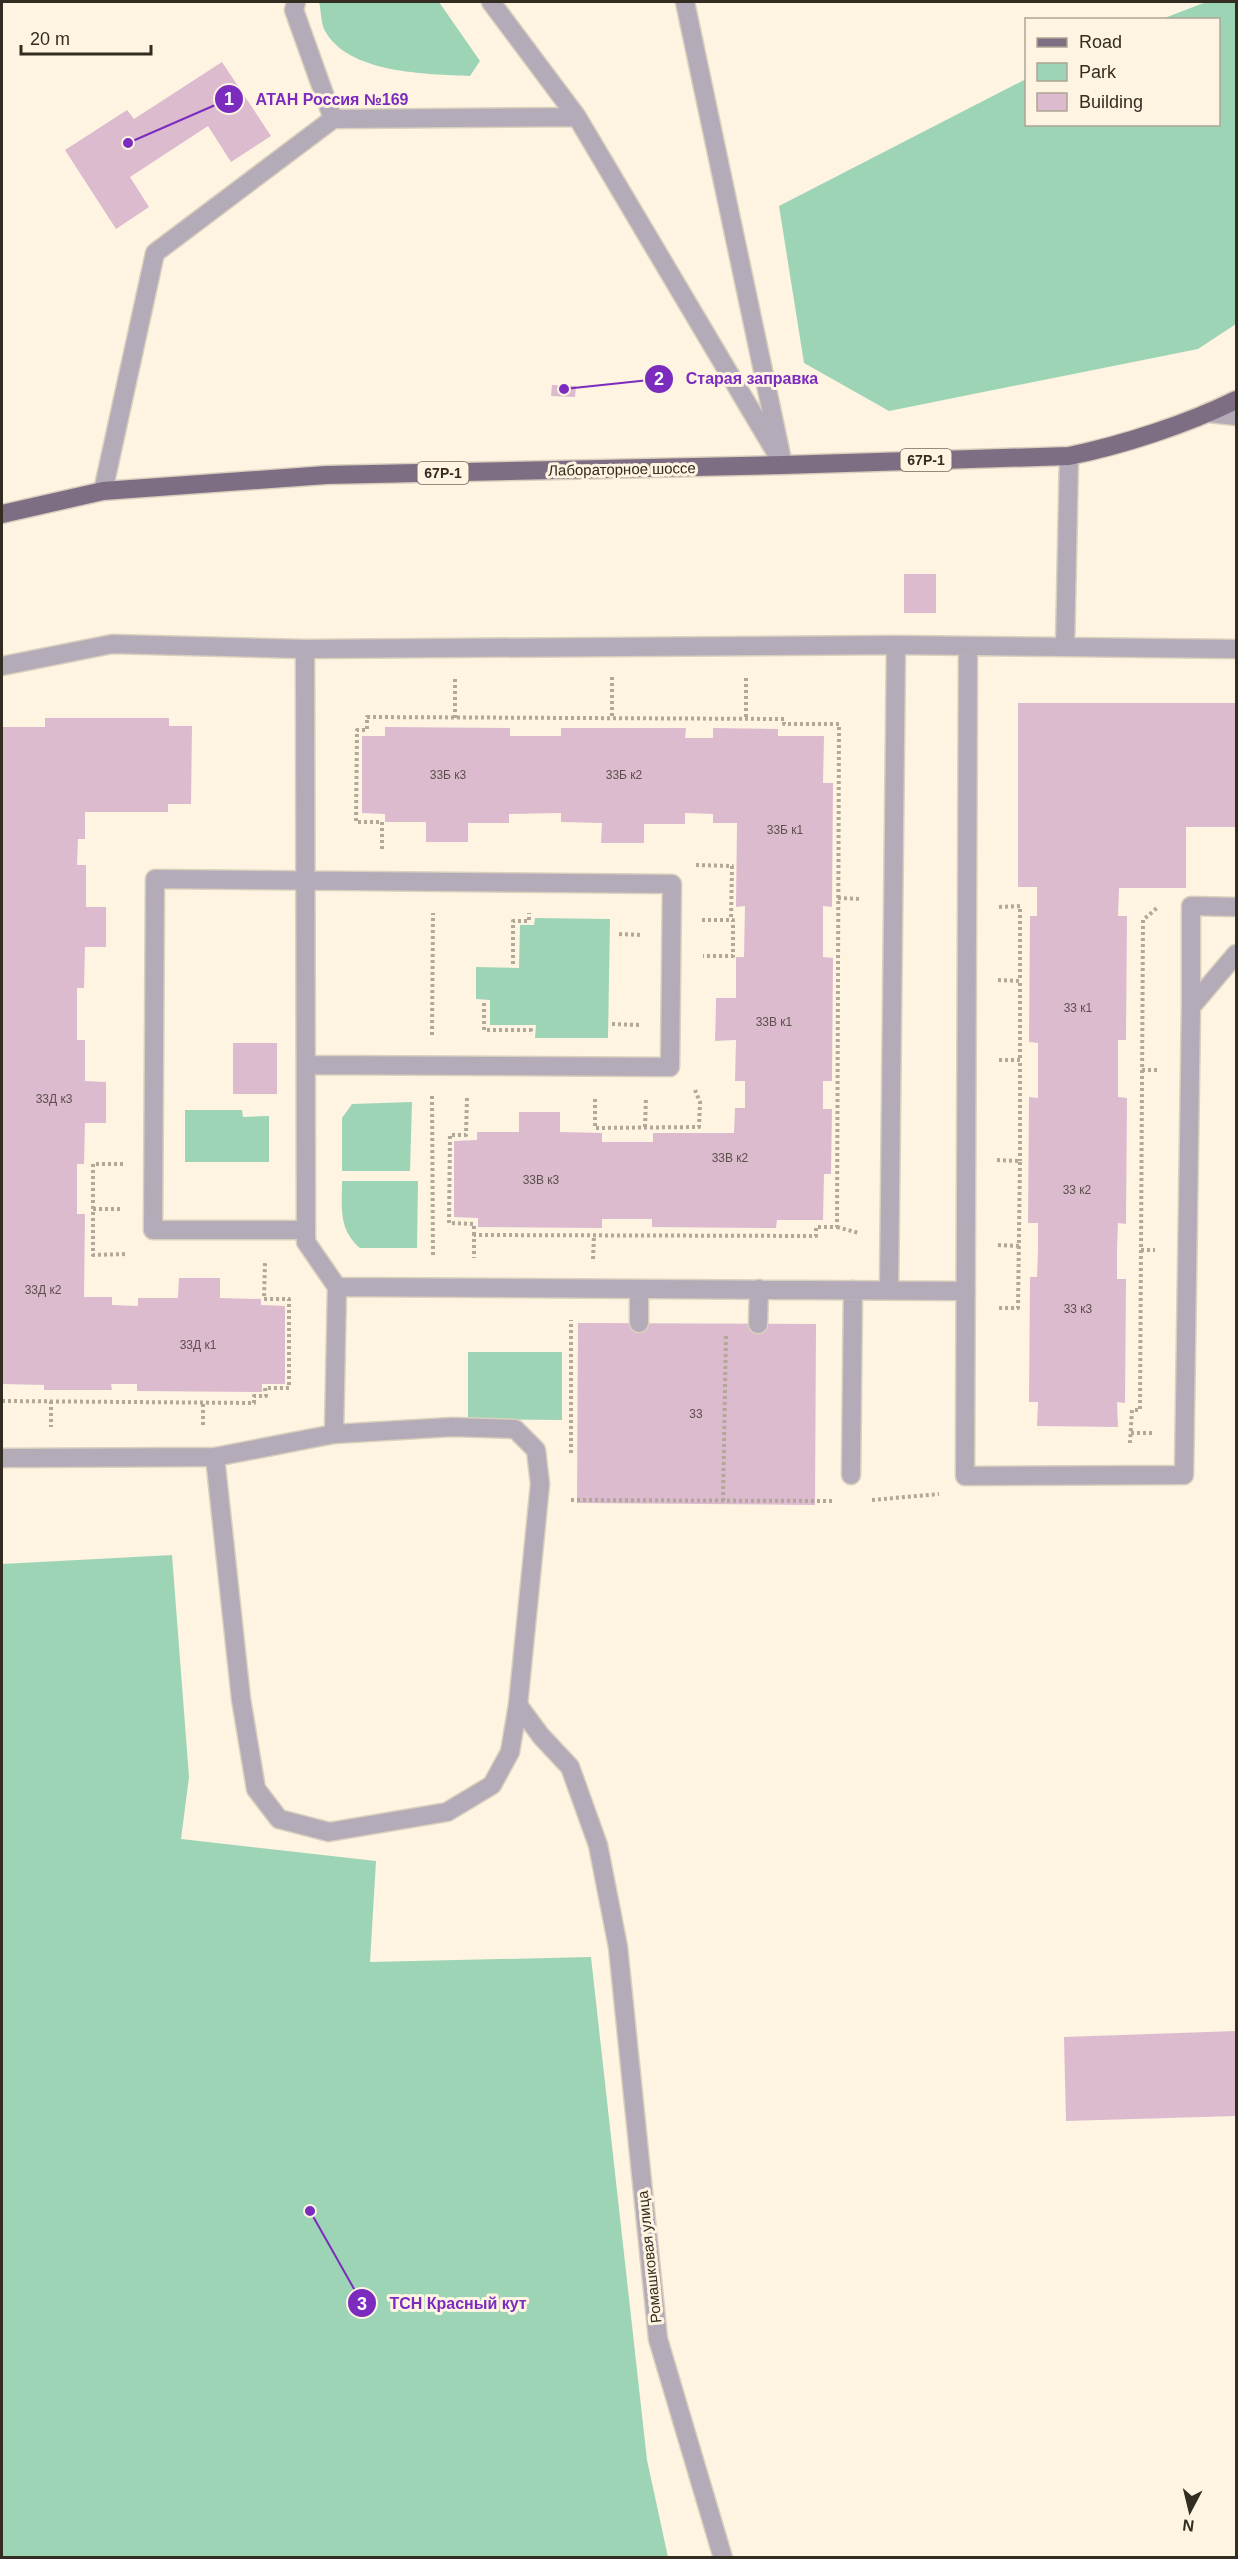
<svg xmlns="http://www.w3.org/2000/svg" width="1238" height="2559" font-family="Arial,sans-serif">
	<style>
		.green { fill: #9dd4b6 }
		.building { fill: #dcbbcf }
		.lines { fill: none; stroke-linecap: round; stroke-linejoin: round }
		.service-casing { stroke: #d9d0be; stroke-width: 21 }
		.minor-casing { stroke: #d9d0be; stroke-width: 21 }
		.primary-casing { stroke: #d9d0be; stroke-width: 21 }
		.path { stroke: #b1a898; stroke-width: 4; stroke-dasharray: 3 3; stroke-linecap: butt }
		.service { stroke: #b4abb8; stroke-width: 18 }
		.minor { stroke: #b4abb8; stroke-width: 18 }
		.primary { stroke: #7e6e84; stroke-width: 18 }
		.labels { text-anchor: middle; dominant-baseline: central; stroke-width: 6; stroke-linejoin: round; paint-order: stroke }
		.number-label { font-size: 12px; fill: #5d504c }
		.shield { fill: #fef4e1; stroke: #70685a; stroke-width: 1.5 }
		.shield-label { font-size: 14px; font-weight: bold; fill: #332c20 }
		.street-label { font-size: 15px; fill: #332c20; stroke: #fef4e1 }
		.leader { fill: none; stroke: #7b2cbf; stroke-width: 2 }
		.callout-dot { fill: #7b2cbf; stroke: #fef4e1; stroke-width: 2 }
		.mark-label { font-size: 18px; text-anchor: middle; font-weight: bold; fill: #fff }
		.callout-label { font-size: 16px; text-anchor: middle; font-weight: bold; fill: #7b2cbf; stroke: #fef4e1; stroke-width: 6; stroke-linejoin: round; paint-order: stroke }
	</style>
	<rect width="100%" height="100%" fill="#fef4e1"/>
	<path class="green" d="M319,2H439L480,61L470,76C428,74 346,74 324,29C321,22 321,10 319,2Z
		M1206,2H1236V324L1198,349L889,411L804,363L779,206L1026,79V124H1218V20L1162,19Z
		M535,918L610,919L608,1038H535L536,1025H490V1000L476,999V967L519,968L520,925H534Z
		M412,1102L410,1171H342V1118L352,1104Z
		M185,1110H242L243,1117L269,1116V1162H185Z
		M342,1181H418L417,1248H360C338,1229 342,1207 342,1181Z
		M468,1352H562V1420L468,1419Z
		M172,1555L189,1777L181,1839L376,1861L370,1962L591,1957L647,2460L668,2557H2V1564Z"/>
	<path class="building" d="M222,62L271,136L231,162L208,126L130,177L149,207L116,229L65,150L127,110L134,119Z
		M552,385L576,386L575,397L551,396Z
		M904,574H936V613H904Z
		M1018,703H1236V827H1186V888H1119L1118,916H1127L1126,1040H1118V1097L1127,1098L1126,1224L1118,1223L1117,1249V1279H1126L1125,1403L1117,1402L1118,1427L1037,1426L1038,1402H1029L1030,1277H1037L1038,1249V1223H1028L1029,1097L1038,1098V1043L1029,1042L1030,916H1037V887H1018Z
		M45,718H169V726H192L191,804H168V812H85V839H78L77,865H86V907H106V947H85L84,988H77V1040H85V1081L106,1082V1123H85L84,1164H77V1214H85L84,1297H112V1305L138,1306V1298H178L179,1278H220V1298L261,1299V1305L285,1306V1384H262V1392L137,1391V1384H111L112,1390H44V1385L2,1384V727H45Z
		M385,727L510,728V736H561V728H686L685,738H713V728L778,729V736H824L823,783H833L832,907L823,906V957L833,958L832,1081H823V1109H832L831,1174H824L823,1220H777L776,1228L652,1227V1219H602V1228L478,1227V1218L454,1217V1141L477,1140V1132H519V1112H560V1132L602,1133V1142H653V1133H734L735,1108H745V1081H735L736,1040L715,1041L716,1005V998H736V957H744L745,906L736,907L737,823H713V814L685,813V824H644V843H601L602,823L561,822V813L509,814V823H468V842H426V822H385V814L362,813V736H385Z
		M233,1043H277V1094H233Z
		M578,1323L816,1324L815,1505L577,1503Z
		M1236,2031V2116L1066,2121L1064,2037Z"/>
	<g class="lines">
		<g class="service-casing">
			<path id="service" d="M296,2L294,10L333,119
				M491,2L577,117
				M1209,413L1236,416
				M103,491L155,253L333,119L577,117L781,461
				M968,646L965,1476L1184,1475L1191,1007L1236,954
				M1065,647L1236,649
				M2,666L112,644L305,649
				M1191,1007V906L1236,907
				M306,1065L670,1067L672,884L155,879L153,1230H306
				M337,1287L306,1242L305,649L896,645
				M889,1290L896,645L1065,647L1069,456
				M639,1323V1289
				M758,1324L759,1289
				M334,1434L337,1287L966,1291
				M215,1457L241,1699L256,1789L279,1819L329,1832L447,1812L492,1785L510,1752L518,1705
				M851,1475L853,1290
				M518,1705L541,1736L570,1767L598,1845L618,1947L658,2339L723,2558"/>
		</g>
		<g class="minor-casing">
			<path id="minor" d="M685,2L783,465
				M2,1458L215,1457L334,1434L452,1427L515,1429L536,1450L540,1484L518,1705"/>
		</g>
		<g class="primary-casing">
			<path id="primary" d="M2,514L103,491L326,475L783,465L1069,456C1123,445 1187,424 1236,400"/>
		</g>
		<path class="path" d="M612,677V719
			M746,678V719
			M455,679V718
			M382,849V822H356L357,730H367V717L784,719V724H839L837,1227H816V1236L474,1235V1258
			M696,865L732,866L731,920
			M838,898L862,899
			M999,907L1020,906V981
			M702,920H733V956H703
			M619,934L641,935
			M513,964V921H529V913
			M998,980L1020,981V1060
			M484,1003V1030H531L530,1034
			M612,1024L640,1025
			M432,1035L433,913
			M999,1060H1020V1161
			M1142,1070H1159
			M432,1096L433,1257
			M467,1098L466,1135H450L449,1223L474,1224V1235
			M595,1099V1128L699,1127L700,1102L695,1090
			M645,1127L646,1098
			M997,1160L1020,1161L1018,1308H998
			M123,1164H93V1255L128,1254
			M93,1209H122
			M837,1227L859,1233
			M998,1245L1019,1246
			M1141,1250H1155
			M593,1259L594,1235
			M2,1401L254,1403V1396H266L265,1388H289V1299H264L265,1263
			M51,1401V1427
			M203,1425V1402
			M1131,1433H1154
			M1130,1443L1132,1410H1140L1143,920L1158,907
			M571,1453V1320
			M571,1500L832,1501
			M872,1500L939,1494
			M723,1501L726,1334"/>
		<use href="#service" class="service"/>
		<use href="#minor" class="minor"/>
		<use href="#primary" class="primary"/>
	</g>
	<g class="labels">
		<g class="number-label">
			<text x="448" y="775">33Б к3</text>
			<text x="624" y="775">33Б к2</text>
			<text x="785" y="830">33Б к1</text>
			<text x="1078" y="1008">33 к1</text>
			<text x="774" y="1022">33В к1</text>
			<text x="54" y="1099">33Д к3</text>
			<text x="730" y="1158">33В к2</text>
			<text x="541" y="1180">33В к3</text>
			<text x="1077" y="1190">33 к2</text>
			<text x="43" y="1290">33Д к2</text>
			<text x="1078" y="1309">33 к3</text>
			<text x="198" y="1345">33Д к1</text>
			<text x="696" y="1414">33</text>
		</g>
		<g class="shield">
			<rect x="900.5" y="449" width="51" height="22" rx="4.5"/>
			<rect x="417.5" y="462" width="51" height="22" rx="4.5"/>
		</g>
		<g class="shield-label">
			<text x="926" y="460">67Р-1</text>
			<text x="443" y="473">67Р-1</text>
		</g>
		<g class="street-label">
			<text transform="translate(622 469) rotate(-1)">Лабораторное шоссе</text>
			<text transform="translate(649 2257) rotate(-96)">Ромашковая улица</text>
		</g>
	</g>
	<path class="leader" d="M128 143L229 99M564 389L659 379M310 2211L362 2303"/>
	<g class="callout-dot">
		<circle cx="128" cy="143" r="6"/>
		<circle cx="564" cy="389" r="6"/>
		<circle cx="310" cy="2211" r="6"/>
		<circle cx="229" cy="99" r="15"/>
		<circle cx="659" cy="379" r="15"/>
		<circle cx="362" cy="2303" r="15"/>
	</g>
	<g class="mark-label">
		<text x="229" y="105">1</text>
		<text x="659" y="385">2</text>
		<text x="362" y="2310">3</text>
	</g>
	<g class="callout-label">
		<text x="332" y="105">АТАН Россия №169</text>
		<text x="752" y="384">Старая заправка</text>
		<text x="458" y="2309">ТСН Красный кут</text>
	</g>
	<rect width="1238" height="2559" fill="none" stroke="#332c20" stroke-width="6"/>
	<rect x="1025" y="18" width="195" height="108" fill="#fef4e1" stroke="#ada494" stroke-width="1.5"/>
	<rect x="1037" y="38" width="30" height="9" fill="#7e6e84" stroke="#ada494" stroke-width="1.5"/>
	<text x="1079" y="48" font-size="18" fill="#332c20">Road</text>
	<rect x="1037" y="63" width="30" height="18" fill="#9dd4b6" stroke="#ada494" stroke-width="1.5"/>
	<text x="1079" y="78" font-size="18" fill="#332c20">Park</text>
	<rect x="1037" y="93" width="30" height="18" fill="#dcbbcf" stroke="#ada494" stroke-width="1.5"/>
	<text x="1079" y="108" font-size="18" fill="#332c20">Building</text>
	<g transform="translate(1190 2511) rotate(187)" stroke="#fef4e1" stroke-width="4.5" paint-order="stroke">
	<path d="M0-4.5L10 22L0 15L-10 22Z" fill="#332c20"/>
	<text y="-9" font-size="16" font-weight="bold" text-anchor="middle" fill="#332c20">N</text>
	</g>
	<path d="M21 45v9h130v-9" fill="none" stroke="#332c20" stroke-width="3"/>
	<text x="30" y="45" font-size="18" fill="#332c20" stroke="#fef4e1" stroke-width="4.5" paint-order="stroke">20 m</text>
</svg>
